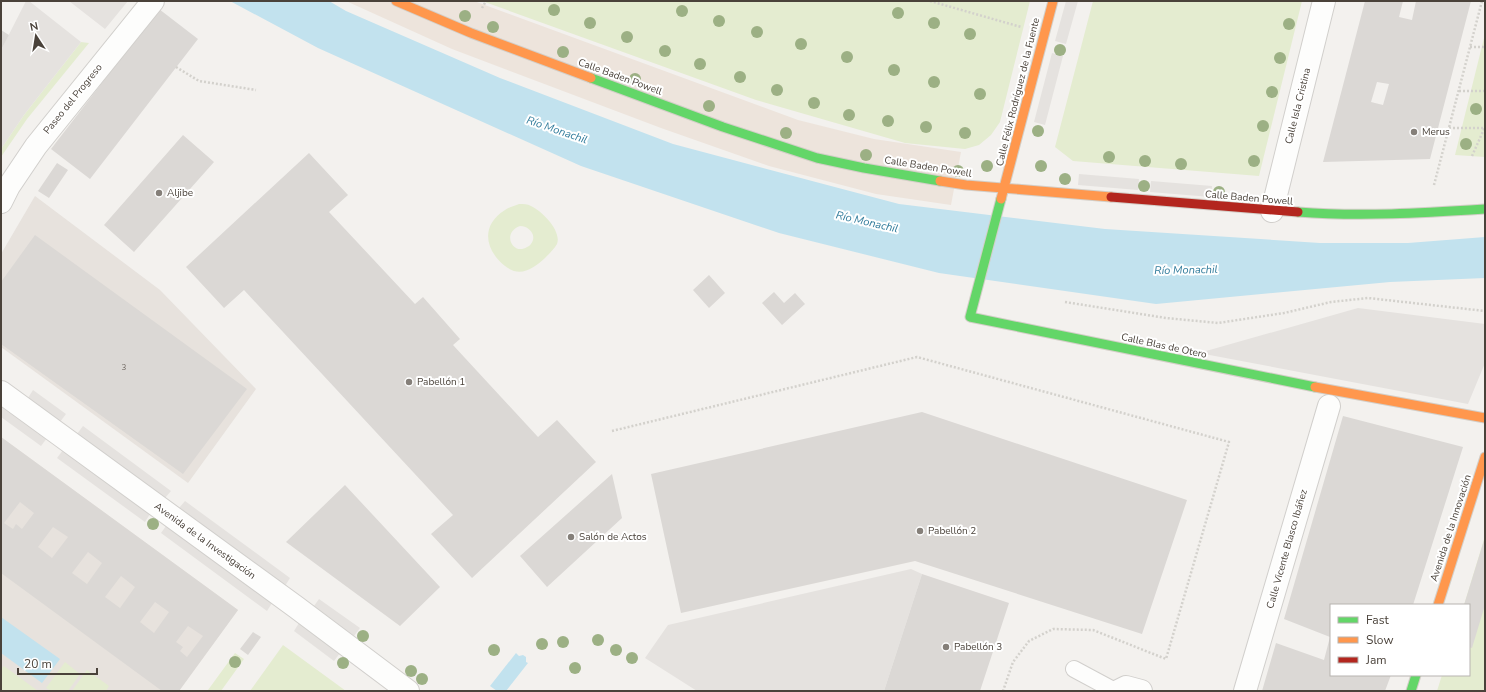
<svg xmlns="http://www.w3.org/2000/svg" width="1486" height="692" font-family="'Nunito Sans',sans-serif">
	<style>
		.residential { fill: #e7e2dd }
		.commercial { fill: #ede4dc }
		.green { fill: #e4ecd0; fill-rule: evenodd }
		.parking { fill: #e5e2df }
		.water { fill: #c2e2ee }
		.building { fill: #dbd8d5; fill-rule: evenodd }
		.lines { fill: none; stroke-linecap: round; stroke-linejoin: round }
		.lane-casing { stroke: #d1cfcc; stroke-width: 18 }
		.street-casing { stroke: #d1cfcc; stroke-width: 24 }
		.fast-casing { stroke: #d3cec7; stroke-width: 11 }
		.slow-casing { stroke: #d3cec7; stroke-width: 11 }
		.jam-casing { stroke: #d3cec7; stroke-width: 11 }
		.path { stroke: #d3d1cc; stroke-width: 2.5; stroke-dasharray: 2 2; stroke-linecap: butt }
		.lane { stroke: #fdfdfc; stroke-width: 16 }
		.street { stroke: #fdfdfc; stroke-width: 22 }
		.fast { stroke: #63d668; stroke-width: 9 }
		.slow { stroke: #ff974d; stroke-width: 9 }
		.jam { stroke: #b3261e; stroke-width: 9 }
		.tree { fill: #9cb084 }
		.poi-dot { fill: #857f79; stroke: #fff; stroke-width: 1.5 }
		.labels { text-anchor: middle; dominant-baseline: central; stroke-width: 4; stroke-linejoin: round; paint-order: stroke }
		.number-label { font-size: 8px; fill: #706962 }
		.street-label { font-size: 10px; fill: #4a423a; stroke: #fff }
		.poi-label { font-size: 10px; fill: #4a423a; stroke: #fff; text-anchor: start }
		.water-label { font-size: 11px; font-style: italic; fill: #307b9b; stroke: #fff }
	</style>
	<rect width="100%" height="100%" fill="#f3f1ee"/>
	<path class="residential" d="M35,196L160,290L256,389L188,483L1,347V254Z
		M1,437L238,610L179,691H1Z"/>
	<path class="commercial" d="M346,1H474L798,120L874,139L961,152L951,205L876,194L769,166L661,128L452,49Z"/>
	<path class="green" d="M482,1H1030L1000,122L991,135L979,145L965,149L905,143L756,100Z
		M1093,1H1302L1259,176L1073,161L1055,147Z
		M1485,34V157L1455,155Z
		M81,42L89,43L27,119L1,157V149L24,115Z
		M519,204C524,204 527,204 531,206C542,211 562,231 557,244C554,249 549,254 545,258C533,269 520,278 505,266C484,249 481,225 505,210C509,207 515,206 519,204ZM520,226C527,226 535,232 533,240C532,243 530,246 527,247C513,256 501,233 520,226Z
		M1485,536V691H1437L1442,675H1469V605H1464Z
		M283,645L346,691H250Z
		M235,653L244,659L221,691L208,690Z
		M65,662L80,674L68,691H51L46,688Z
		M4,666L38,691H1V669Z
		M87,670L109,686L106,691H72Z"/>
	<path class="parking" d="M26,1H29L81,42L24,115L1,149V50Z
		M69,1H128L105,29Z
		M1066,1H1078L1066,44L1055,41Z
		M1052,53L1063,56L1045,125L1034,122Z
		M1079,174L1139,179L1138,190L1078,185Z
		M1151,181L1212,186L1211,197L1150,192Z
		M1358,308L1485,324V363L1468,404L1199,353Z
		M33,390L66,414L60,422L28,398Z
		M1,405L47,438L41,446L1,417Z
		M83,426L171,491L165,498L77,434Z
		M63,450L150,514L145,522L57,458Z
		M185,501L290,578L285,586L179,508Z
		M166,526L272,603L267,611L161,533Z
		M911,569L922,574L884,691H697L645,658L668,625Z
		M319,599L360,628L354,636L314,606Z
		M299,623L340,653L334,661L294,631Z"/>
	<path class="water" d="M230,1H329L346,11L500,78L673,144L899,204L1105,229L1320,243H1408L1485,237V278L1390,282L1156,304L939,273L779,233L581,166L318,48Z
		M1,617L60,659L42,683L1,653Z
		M516,653L519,656L523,655L526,657V662L528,663L506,691H497L490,686Z"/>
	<path class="building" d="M1365,1H1403L1399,17L1412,20L1416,1H1471L1430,159L1323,162ZM1377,82L1389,84L1383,105L1371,102Z
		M159,9L198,39L90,179L51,149Z
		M1,30L9,35L1,50Z
		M183,135L214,162L134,252L104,225Z
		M309,153L348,195L329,212L415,304L423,297L460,339L453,345L538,437L557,420L596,462L472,578L431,534L453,515L244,290L224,308L186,267Z
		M57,163L68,170L49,198L38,191Z
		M35,235L247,389L183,474L1,344V282Z
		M709,275L725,293L709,308L693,290Z
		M774,292L784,303L795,293L805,304L782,325L762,303Z
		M922,412L1187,500L1142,634L915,561L681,613L651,474Z
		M1343,416L1463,447L1413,605H1331V675H1391L1385,691H1262L1276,643L1324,660L1330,637L1284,619Z
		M1,437L238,610L179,691H162L1,573ZM20,502L34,513L22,529L16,524L13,529L4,523ZM53,527L68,537L52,558L38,547ZM88,552L102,563L87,584L72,573ZM121,576L135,587L120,608L105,597ZM155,602L169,612L154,633L140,622ZM188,626L203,636L187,657L180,651L183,647L176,642Z
		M612,474L622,518L547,587L520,556Z
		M345,485L440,587L400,626L286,542Z
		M1485,537V605L1472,648L1469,647V605H1464Z
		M922,574L1009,603L980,691H884Z
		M253,632L261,637L248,655L240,649Z"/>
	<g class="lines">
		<g class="lane-casing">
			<path id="lane" d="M1074,669L1115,691"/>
		</g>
		<g class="street-casing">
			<path id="street" d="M1,202L9,186L36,146L153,1
				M1272,211L1324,1
				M1,392L296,607L408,691
				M1118,691L1126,687L1141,691
				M1245,691L1329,406"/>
		</g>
		<g class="fast-casing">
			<path id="fast" d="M591,78L723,127L817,158L864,168L940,181
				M1001,199L970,317L1315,387
				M1298,212C1360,217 1423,213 1485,209
				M1411,691L1416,675"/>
		</g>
		<g class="slow-casing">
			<path id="slow" d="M396,1L471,33L591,78
				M940,181L966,185L1111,197
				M1001,199L1053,1
				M1315,387L1485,418
				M1438,605L1485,457"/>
		</g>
		<g class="jam-casing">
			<path id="jam" d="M1111,197L1298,212"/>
		</g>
		<path class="path" d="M930,1L1021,27
			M482,8L486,1
			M1470,47H1485
			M176,67L199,81L256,90
			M1459,91H1485
			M1449,128H1485
			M1472,156L1485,127
			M1434,185L1482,1
			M1065,302L1166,318L1218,323L1284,313L1331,302L1368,298L1485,311
			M612,431L917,357L1229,442L1166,659L1093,630L1053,629L1029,641L1013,662L1003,691"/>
		<use href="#lane" class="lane"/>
		<use href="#street" class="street"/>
		<use href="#fast" class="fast"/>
		<use href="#slow" class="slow"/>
		<use href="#jam" class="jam"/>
	</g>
	<g class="tree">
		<circle cx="554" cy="10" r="6"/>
		<circle cx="682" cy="11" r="6"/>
		<circle cx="898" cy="13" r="6"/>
		<circle cx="465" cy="16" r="6"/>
		<circle cx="719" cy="21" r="6"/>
		<circle cx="590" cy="23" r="6"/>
		<circle cx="934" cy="23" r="6"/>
		<circle cx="1289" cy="24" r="6"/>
		<circle cx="493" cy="27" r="6"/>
		<circle cx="757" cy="32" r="6"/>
		<circle cx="970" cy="34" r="6"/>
		<circle cx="627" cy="37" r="6"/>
		<circle cx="801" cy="44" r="6"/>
		<circle cx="1060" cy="50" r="6"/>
		<circle cx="665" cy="51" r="6"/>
		<circle cx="563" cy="52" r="6"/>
		<circle cx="847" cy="57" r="6"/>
		<circle cx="1280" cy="58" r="6"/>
		<circle cx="700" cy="64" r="6"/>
		<circle cx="894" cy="70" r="6"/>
		<circle cx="740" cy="77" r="6"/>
		<circle cx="635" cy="79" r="6"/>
		<circle cx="934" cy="82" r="6"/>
		<circle cx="777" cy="90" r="6"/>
		<circle cx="1272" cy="92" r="6"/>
		<circle cx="980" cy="94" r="6"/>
		<circle cx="814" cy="103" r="6"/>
		<circle cx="709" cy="106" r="6"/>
		<circle cx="1476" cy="109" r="6"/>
		<circle cx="849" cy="115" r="6"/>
		<circle cx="888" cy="121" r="6"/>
		<circle cx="1263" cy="126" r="6"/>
		<circle cx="926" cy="127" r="6"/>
		<circle cx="1038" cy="131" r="6"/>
		<circle cx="786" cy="133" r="6"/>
		<circle cx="965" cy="133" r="6"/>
		<circle cx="1466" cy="144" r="6"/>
		<circle cx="866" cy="155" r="6"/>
		<circle cx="1109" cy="157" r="6"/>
		<circle cx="1145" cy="161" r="6"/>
		<circle cx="1254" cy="161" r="6"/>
		<circle cx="1181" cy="164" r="6"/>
		<circle cx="987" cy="166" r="6"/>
		<circle cx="1041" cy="166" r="6"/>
		<circle cx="958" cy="171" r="6"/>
		<circle cx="1065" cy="179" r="6"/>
		<circle cx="1144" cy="186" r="6"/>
		<circle cx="1219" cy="192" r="6"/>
		<circle cx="153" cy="524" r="6"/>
		<circle cx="363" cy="636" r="6"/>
		<circle cx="598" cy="640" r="6"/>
		<circle cx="563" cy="642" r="6"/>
		<circle cx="542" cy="644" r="6"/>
		<circle cx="494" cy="650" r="6"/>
		<circle cx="616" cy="650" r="6"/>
		<circle cx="632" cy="658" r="6"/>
		<circle cx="235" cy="662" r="6"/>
		<circle cx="343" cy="663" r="6"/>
		<circle cx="575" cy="668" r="6"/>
		<circle cx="411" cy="671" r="6"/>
		<circle cx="422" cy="679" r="6"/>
	</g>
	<g class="poi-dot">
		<circle cx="1414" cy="132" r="4"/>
		<circle cx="159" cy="193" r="4"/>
		<circle cx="409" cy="382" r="4"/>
		<circle cx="920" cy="531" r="4"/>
		<circle cx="571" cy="537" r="4"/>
		<circle cx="946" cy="647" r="4"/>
	</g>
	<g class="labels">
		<g class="number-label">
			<text x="124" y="367">3</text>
		</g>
		<g class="street-label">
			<text transform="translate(620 77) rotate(20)">Calle Baden Powell</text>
			<text transform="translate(1018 92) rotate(-76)">Calle Félix Rodríguez de la Fuente</text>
			<text transform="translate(73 99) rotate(-51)">Paseo del Progreso</text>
			<text transform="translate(1298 106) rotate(-76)">Calle Isla Cristina</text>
			<text transform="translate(928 167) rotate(9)">Calle Baden Powell</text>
			<text transform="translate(1249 198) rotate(5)">Calle Baden Powell</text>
			<text transform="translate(1164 346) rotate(12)">Calle Blas de Otero</text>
			<text transform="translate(1451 528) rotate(-72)">Avenida de la Innovación</text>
			<text transform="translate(205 541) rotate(36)">Avenida de la Investigación</text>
			<text transform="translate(1287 549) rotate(-74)">Calle Vicente Blasco Ibáñez</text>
		</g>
		<g class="poi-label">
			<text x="1422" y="132">Merus</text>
			<text x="167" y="193">Aljibe</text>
			<text x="417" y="382">Pabellón 1</text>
			<text x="928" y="531">Pabellón 2</text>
			<text x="579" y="537">Salón de Actos</text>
			<text x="954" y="647">Pabellón 3</text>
		</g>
		<g class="water-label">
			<text transform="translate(557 130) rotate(19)">Río Monachil</text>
			<text transform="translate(867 222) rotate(13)">Río Monachil</text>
			<text transform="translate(1186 270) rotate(-1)">Río Monachil</text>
		</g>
	</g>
	<rect width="1486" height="692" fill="none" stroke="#4a423a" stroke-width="4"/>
	<rect x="1330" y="604" width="140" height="72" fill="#ffffff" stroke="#b7b3b0"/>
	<rect x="1338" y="617" width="20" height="6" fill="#63d668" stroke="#b7b3b0"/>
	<text x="1366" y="624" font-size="12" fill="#4a423a">Fast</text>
	<rect x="1338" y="637" width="20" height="6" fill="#ff974d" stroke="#b7b3b0"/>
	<text x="1366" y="644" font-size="12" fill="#4a423a">Slow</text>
	<rect x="1338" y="657" width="20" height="6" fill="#b3261e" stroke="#b7b3b0"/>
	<text x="1366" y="664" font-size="12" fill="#4a423a">Jam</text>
	<g transform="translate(36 36) rotate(348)" stroke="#ffffff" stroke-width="3" paint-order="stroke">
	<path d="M0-3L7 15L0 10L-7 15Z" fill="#4a423a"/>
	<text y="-6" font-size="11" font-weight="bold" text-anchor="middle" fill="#4a423a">N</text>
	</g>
	<path d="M18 668v6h79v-6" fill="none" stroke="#4a423a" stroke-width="2"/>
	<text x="24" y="668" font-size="12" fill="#4a423a" stroke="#ffffff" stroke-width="3" paint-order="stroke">20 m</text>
</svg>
